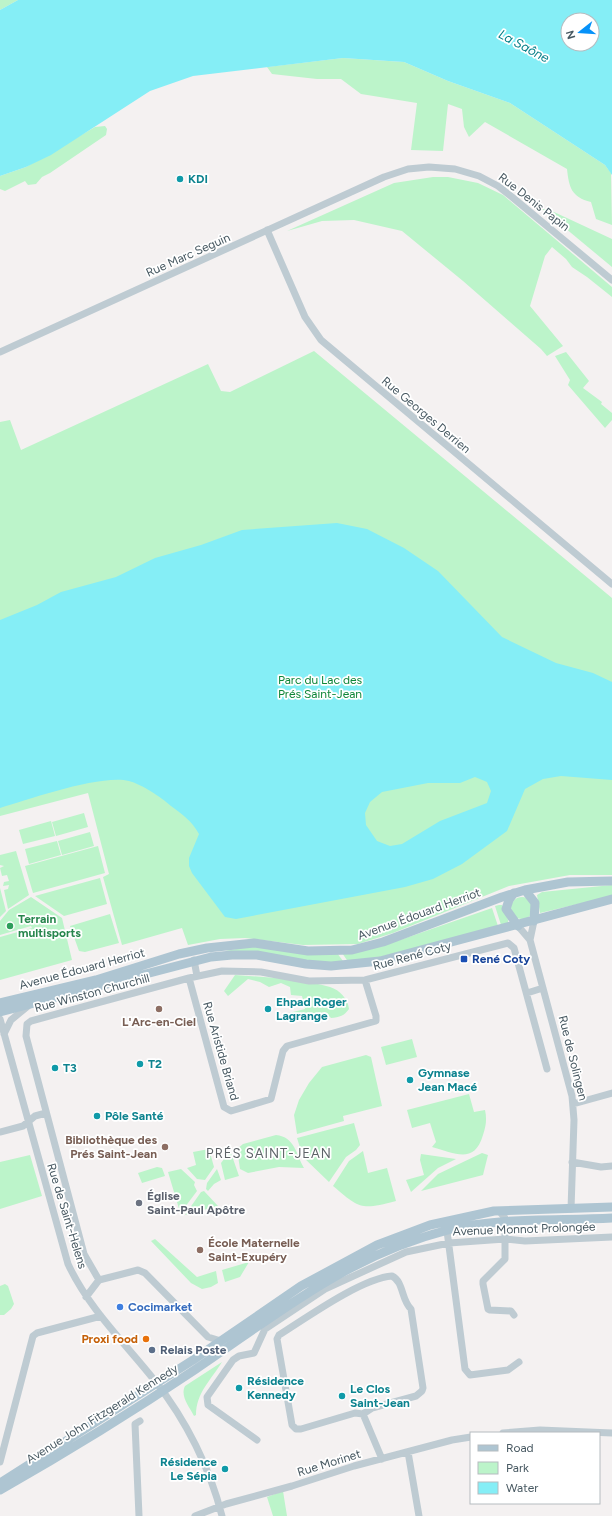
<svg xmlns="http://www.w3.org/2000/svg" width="612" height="1516" font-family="Figtree,sans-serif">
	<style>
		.green { fill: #bcf4ca }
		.water { fill: #85eef6; fill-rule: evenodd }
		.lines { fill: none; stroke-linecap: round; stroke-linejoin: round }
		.minor { stroke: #becbd2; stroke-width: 7 }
		.major { stroke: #aec5d2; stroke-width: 9 }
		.culture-dot { fill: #0f9aa8; stroke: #fff; stroke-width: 1.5 }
		.leisure-dot { fill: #2e9e5b; stroke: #fff; stroke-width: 1.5 }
		.transit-dot { fill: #1a4fb4; stroke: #fff; stroke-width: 1.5 }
		.education-dot { fill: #8d6e63; stroke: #fff; stroke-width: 1.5 }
		.worship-dot { fill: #6b7280; stroke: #fff; stroke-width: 1.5 }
		.shop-dot { fill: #3f7fe0; stroke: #fff; stroke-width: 1.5 }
		.food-dot { fill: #e8710a; stroke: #fff; stroke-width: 1.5 }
		.service-dot { fill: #5c6f8a; stroke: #fff; stroke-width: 1.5 }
		.labels { text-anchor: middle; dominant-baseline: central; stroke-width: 3.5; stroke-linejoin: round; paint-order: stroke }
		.culture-label { font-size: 12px; font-weight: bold; fill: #0d838f; stroke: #fff; text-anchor: start }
		.street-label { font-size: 12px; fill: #475861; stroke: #fff }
		.park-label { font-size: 12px; fill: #0e8639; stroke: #fff }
		.leisure-label { font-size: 12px; font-weight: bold; fill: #27864d; stroke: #fff; text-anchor: start }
		.transit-label { font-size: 12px; font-weight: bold; fill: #164399; stroke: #fff; text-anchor: start }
		.education-label { font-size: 12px; font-weight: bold; fill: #785e54; stroke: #fff }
		.worship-label { font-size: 12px; font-weight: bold; fill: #5b616d; stroke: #fff; text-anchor: start }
		.shop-label { font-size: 12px; font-weight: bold; fill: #366cbe; stroke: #fff; text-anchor: start }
		.food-label { font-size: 12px; font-weight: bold; fill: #c56008; stroke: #fff; text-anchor: end }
		.service-label { font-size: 12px; font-weight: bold; fill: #4e5e75; stroke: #fff; text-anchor: start }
		.water-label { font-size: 13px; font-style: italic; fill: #057f88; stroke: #fff }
		.neighbourhood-label { font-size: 13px; letter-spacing: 1px; fill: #5d6367; stroke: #fff }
	</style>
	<rect width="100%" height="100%" fill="#f4f1f1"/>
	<path class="green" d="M0,0H18L0,10Z
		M343,58L404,62L448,81L510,103L605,165L611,173L612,225L596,219L591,202C571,197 569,187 567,169L485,122L469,137L464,127L462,109L448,104L443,151L411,150L417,103L361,94L341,79H317L272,74L267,67Z
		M105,126L107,129L106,135L50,173L42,177L36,184L28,185L25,181L5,191L0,189V176L26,167L95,127Z
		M433,177H448L478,183L503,195L612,287V297L587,277L572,267L566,259L552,247L545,256L530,306L563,346L547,356L541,349L463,281L402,231L354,220L322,221L287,231L394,183Z
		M541,208L554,212L612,239V267Z
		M314,351L612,598V875H570L509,886L393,933L358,944L303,945L245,938L220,939L188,945L182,928L122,945L103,877L109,874L88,793L0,816V422L10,420L21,450L208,364L221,391L230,392Z
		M566,352L589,381L583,388L602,402L601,404L612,413V420L605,428L568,385L570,380L555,356Z
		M84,813L88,827L56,836L52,822Z
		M51,821L55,836L23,844L19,830Z
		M90,832L94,846L62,855L58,841Z
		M57,841L61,855L29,864L25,849Z
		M98,846L105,873L33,893L25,866Z
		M16,851L29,895L8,909L4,890L8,889L9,885L3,886L4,882L9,881L7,875L2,876L0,868L4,866L0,865V855Z
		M100,878L107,904L64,916L35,896Z
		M612,885V896L540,913L537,895L542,892Z
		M0,888L6,911L0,917Z
		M31,897L62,918L72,960L0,980V937L32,928L31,926L0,935V921L9,910Z
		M511 908a11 11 0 1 1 22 0a11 11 0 1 1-22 0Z
		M499,905H502L508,920V923L501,925L495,906Z
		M492,908L498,926L380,957L349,963L342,953L400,940Z
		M110,914L119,943L85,952L79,951L70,926Z
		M252,946L337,953L343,961L332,964L225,951Z
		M235,975C265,977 302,979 330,987C340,990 348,999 349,1009C344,1016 340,1017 331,1018L325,1012L304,1017L289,1013L305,1009L302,996L291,995L290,987L281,983L269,987L260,982L248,979L228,996L224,991Z
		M412,1039L417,1057L386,1065L381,1047Z
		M366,1055L371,1057L382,1106L343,1116L344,1121L297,1134L294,1115L299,1100L309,1083L322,1067Z
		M469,1094L474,1112L485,1110C487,1119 486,1126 483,1135C474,1165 455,1153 432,1147L436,1142L430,1123L412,1128L407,1110Z
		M354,1123L360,1145L356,1150L346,1157L329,1182L303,1157L297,1138Z
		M276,1135C295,1137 296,1154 304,1168L279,1167L248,1173L240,1169L237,1149L243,1144Z
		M209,1149L214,1167L205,1180L197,1179L187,1168L196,1165L193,1152Z
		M363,1151L368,1173L387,1168L396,1201C361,1210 360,1209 333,1186L349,1161Z
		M231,1153L239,1176L225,1180L221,1163L228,1154Z
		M482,1153L488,1155L483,1175L421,1191L438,1174Z
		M421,1154L456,1159L438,1168L411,1192L406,1180L424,1175L420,1160Z
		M30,1155L42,1196L0,1209V1162Z
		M157,1167L162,1168L165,1176L142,1183L138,1173Z
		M181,1169L195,1182L194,1185L197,1191L182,1211L180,1212L168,1172Z
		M217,1169L221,1180L214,1184L208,1191L206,1189L207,1183Z
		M204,1191L218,1206L185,1215L201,1192Z
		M155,1239L197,1277L216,1271L218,1283L211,1287L202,1289L191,1283L151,1241Z
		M249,1262L240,1277L225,1282L222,1270Z
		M5,1284L8,1286L14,1304L11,1309L4,1315H0V1286Z
		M222,1362C211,1380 196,1393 196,1415L194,1416C189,1406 180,1396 185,1386Z
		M283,1491L287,1516H273L267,1497Z"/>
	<path class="water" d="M18,0H612V175L605,165L510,103L448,81L404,62L343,58L193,76L150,91L51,155L26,167L0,176V10ZM568,20H592V44H568Z
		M337,523L367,529L404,548L438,571L502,637L556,663L593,673L612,682V780L561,776L543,779L525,789L507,831L462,864L433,879L405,887L236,919L225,917L192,873L189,866V858L199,834C192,821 182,814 171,806C161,797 141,784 129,781C101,774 30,799 0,808V620L37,605L61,592L116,577L155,558L201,545L242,530ZM475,777L487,782L491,791L487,803L440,821L402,844L390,846L377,841L366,825L365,813L370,802L382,792L428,783H460Z"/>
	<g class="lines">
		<path class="minor" d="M267,230L305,317L321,340L612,584
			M0,352L384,177L408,169L429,167L455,169L479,176L498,186L512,197L612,280
			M518,926L530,940L572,1096L574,1120L571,1209
			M530,940L534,921
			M194,960L197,976
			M189,978L224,1107L231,1111L271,1099L283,1051L287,1046L376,1021V1016L365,980
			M527,993L543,988
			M0,1019L68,1264C89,1309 125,1343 155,1381C186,1420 210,1468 222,1516
			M4,1034L11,1020L28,1006
			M573,1104L612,1093
			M0,1132L23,1126L35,1116L46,1113
			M572,1162L601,1167L612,1166
			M500,1212L505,1218V1259L483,1281V1284L488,1309L490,1310L511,1311L514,1315
			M447,1231L465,1369L470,1375L508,1370L519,1362
			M99,1280L84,1254L26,1036L27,1024L31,1021L189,978L222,971L261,972L309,981L365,980L508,943L514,948L547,1069
			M86,1297L99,1280L138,1270L145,1273L208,1337L221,1341
			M363,1414L355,1413L301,1429H296L292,1425L277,1339L279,1335C306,1318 362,1278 392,1276C404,1282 401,1300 411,1309L423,1388L422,1391L416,1396L372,1408L363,1414L382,1459
			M503,1433L540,1430L612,1433
			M257,1440L208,1405L207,1397L233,1360L239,1356L254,1353L265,1329L325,1289L406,1252L449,1243L505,1239L525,1241L612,1237
			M408,1452L419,1516
			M0,1462L33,1336L37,1333L101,1316
			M139,1516L135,1424L140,1421
			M195,1516L226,1504L292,1486L354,1466L452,1440L471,1437"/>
		<path class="major" d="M525,890L535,903L534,921
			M514,893L509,900L506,909L518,926
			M0,1003L96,980L179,954L207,948L254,943L308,951L352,950L383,942L502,897L525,890L568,882L612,881
			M0,1012L211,957L232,955H257L306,964L331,966L380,961L612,899
			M0,1483L193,1360L301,1286L377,1245L430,1225L494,1211L612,1207
			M0,1490C67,1452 132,1412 196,1369C279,1313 347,1256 448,1230C501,1217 557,1221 612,1218"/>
	</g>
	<g class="culture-dot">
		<circle cx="180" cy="179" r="4"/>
		<circle cx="268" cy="1009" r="4"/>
		<circle cx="140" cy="1064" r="4"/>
		<circle cx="55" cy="1068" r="4"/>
		<circle cx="410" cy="1080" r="4"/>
		<circle cx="97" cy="1116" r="4"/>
		<circle cx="239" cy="1388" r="4"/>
		<circle cx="342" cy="1396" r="4"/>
		<circle cx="225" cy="1469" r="4"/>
	</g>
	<circle class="leisure-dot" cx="10" cy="926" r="4"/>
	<rect class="transit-dot" x="460" y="955" width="8" height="8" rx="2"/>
	<g class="education-dot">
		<circle cx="159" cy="1009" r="4"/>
		<circle cx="165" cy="1147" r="4"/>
		<circle cx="200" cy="1250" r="4"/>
	</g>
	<circle class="worship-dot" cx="139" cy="1203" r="4"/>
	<circle class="shop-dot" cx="120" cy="1307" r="4"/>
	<circle class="food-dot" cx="146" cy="1339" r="4"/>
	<circle class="service-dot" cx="152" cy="1350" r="4"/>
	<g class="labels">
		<g class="culture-label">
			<text x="188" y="179">KDI</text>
			<text x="276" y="1002">Ehpad Roger<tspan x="276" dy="14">Lagrange</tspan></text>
			<text x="148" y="1064">T2</text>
			<text x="63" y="1068">T3</text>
			<text x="418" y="1073">Gymnase<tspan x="418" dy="14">Jean Macé</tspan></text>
			<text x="105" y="1116">Pôle Santé</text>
			<text x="247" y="1381">Résidence<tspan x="247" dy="14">Kennedy</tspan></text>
			<text x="350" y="1389">Le Clos<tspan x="350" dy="14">Saint-Jean</tspan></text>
			<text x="217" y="1462" text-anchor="end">Résidence<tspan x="217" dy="14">Le Sépia</tspan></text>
		</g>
		<g class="street-label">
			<text transform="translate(534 202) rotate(38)">Rue Denis Papin</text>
			<text transform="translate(188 255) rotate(-24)">Rue Marc Seguin</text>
			<text transform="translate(426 415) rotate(40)">Rue Georges Derrien</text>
			<text transform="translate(419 914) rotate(-20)">Avenue Édouard Herriot</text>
			<text transform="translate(412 956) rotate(-15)">Rue René Coty</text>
			<text transform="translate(82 969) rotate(-15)">Avenue Édouard Herriot</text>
			<text transform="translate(92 993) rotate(-15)">Rue Winston Churchill</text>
			<text transform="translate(221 1051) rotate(74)">Rue Aristide Briand</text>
			<text transform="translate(573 1058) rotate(76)">Rue de Solingen</text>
			<text transform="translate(67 1216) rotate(73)">Rue de Saint-Helens</text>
			<text transform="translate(524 1229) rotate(-2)">Avenue Monnot Prolongée</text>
			<text transform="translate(102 1414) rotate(-32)">Avenue John Fitzgerald Kennedy</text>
			<text transform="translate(329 1463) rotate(-17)">Rue Morinet</text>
		</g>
		<g class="park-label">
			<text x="320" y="680">Parc du Lac des<tspan x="320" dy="14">Prés Saint-Jean</tspan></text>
		</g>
		<g class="leisure-label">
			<text x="18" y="919">Terrain<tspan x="18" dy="14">multisports</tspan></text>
		</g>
		<g class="transit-label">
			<text x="472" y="959">René Coty</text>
		</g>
		<g class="education-label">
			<text x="159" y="1022">L'Arc-en-Ciel</text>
			<text x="157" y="1140" text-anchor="end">Bibliothèque des<tspan x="157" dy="14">Prés Saint-Jean</tspan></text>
			<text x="208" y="1243" text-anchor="start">École Maternelle<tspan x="208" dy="14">Saint-Exupéry</tspan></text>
		</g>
		<g class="worship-label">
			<text x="147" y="1196">Église<tspan x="147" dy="14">Saint-Paul Apôtre</tspan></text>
		</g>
		<g class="shop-label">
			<text x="128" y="1307">Cocimarket</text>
		</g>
		<g class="food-label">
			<text x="138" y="1339">Proxi food</text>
		</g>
		<g class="service-label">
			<text x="160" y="1350">Relais Poste</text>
		</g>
		<g class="water-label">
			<text transform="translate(524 46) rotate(28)">La Saône</text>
		</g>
		<g class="neighbourhood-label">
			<text x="269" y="1153">PRÉS SAINT-JEAN</text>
		</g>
	</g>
	<rect x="470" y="1432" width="130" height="72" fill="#ffffff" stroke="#b5bcc0"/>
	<rect x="478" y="1445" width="20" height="6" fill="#aec5d2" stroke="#b5bcc0"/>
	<text x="506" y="1452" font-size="12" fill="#475861">Road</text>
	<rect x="478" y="1462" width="20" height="12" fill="#bcf4ca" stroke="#b5bcc0"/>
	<text x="506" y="1472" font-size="12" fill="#475861">Park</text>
	<rect x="478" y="1482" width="20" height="12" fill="#85eef6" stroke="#b5bcc0"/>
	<text x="506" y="1492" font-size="12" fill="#475861">Water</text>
	<g transform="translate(580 32) rotate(253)"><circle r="19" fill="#ffffff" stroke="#b5bcc0"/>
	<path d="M0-3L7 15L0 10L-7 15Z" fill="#0692f9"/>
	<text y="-6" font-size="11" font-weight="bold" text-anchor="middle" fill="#475861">N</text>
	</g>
</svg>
